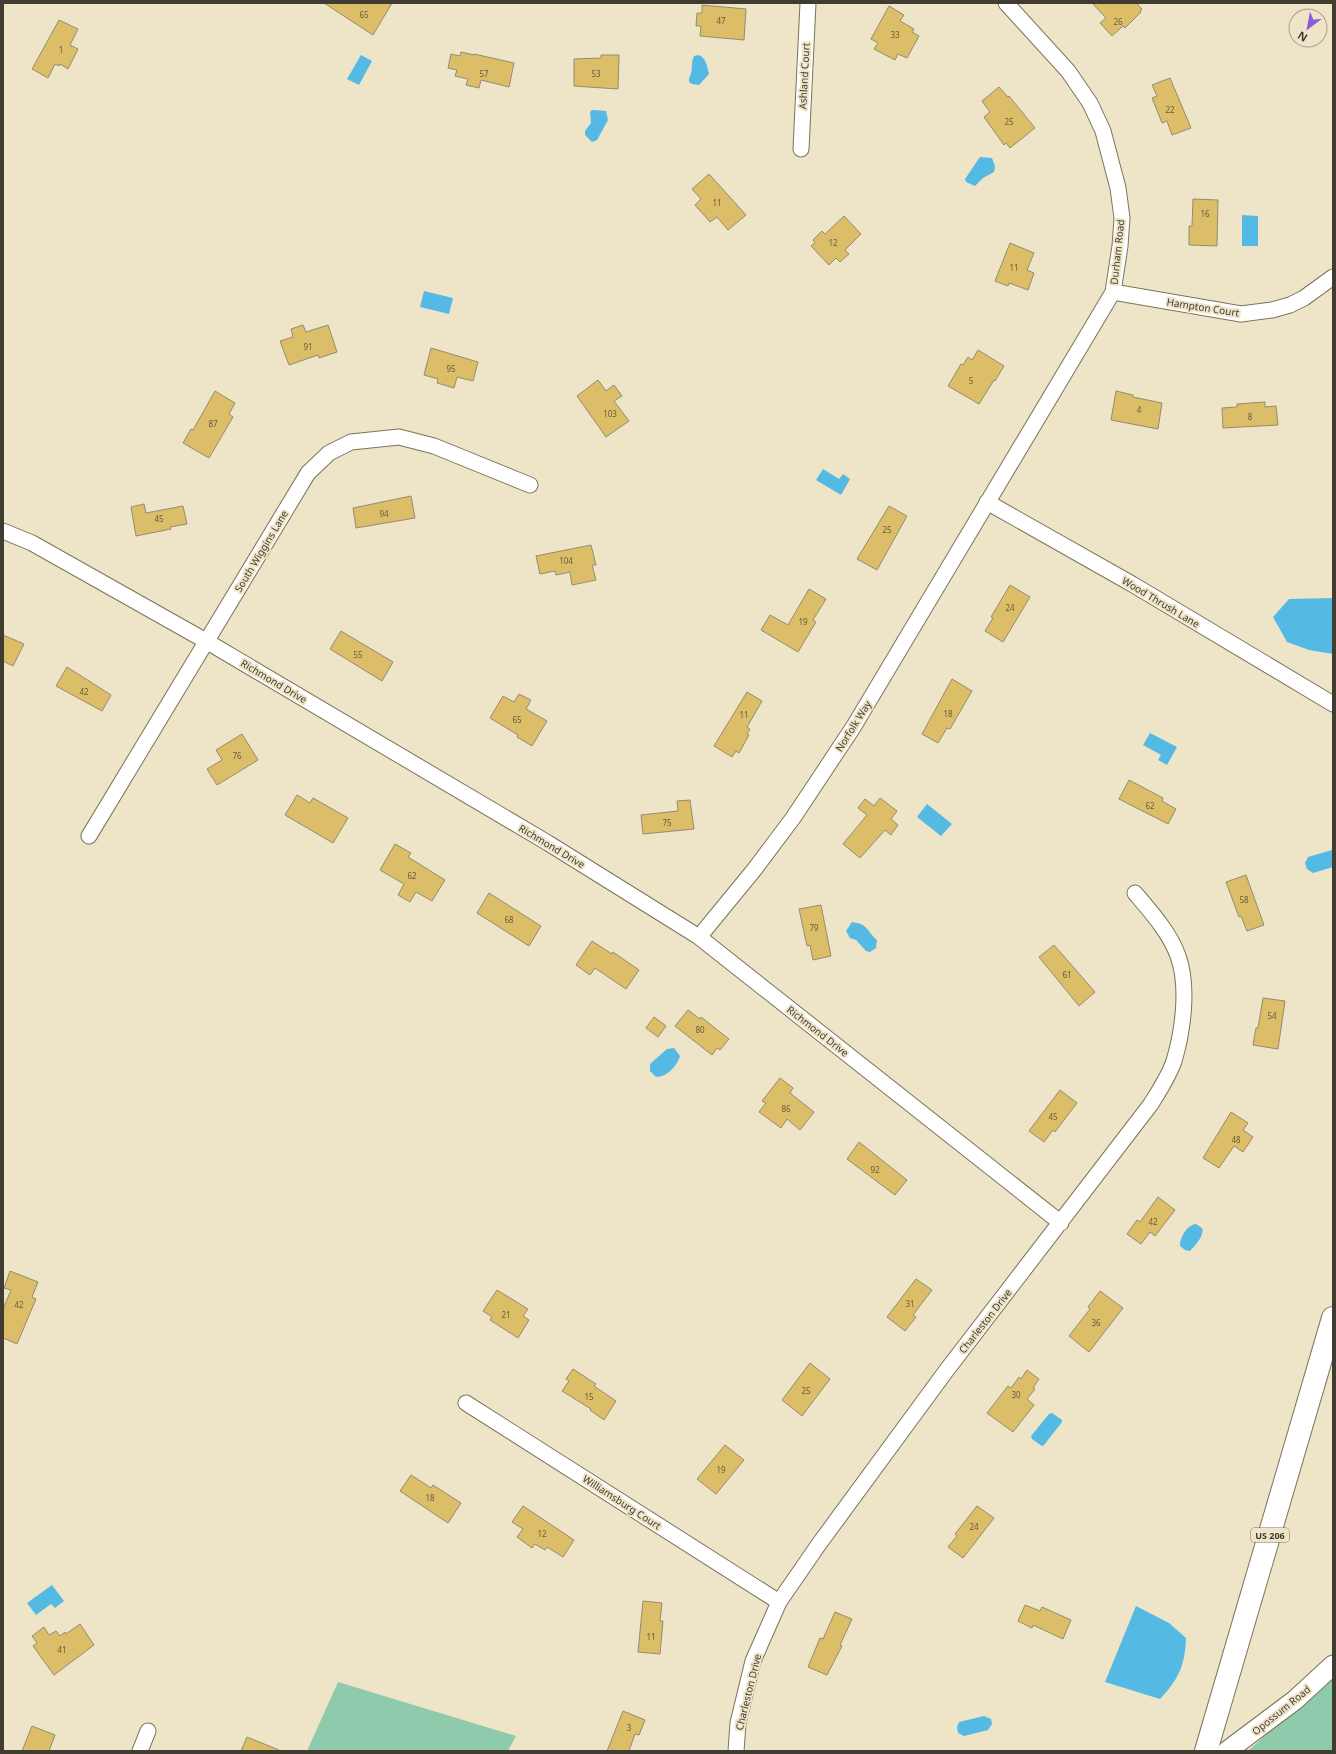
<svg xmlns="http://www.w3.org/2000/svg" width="1336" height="1754" font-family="'Noto Sans',sans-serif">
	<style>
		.green { fill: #90caac }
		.water { fill: #54bae4 }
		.building { fill: #dcbd68; stroke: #948b72 }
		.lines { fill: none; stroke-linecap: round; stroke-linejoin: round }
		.minor-casing { stroke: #7c735b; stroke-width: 17 }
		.tertiary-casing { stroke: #7c735b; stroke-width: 21 }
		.trunk-casing { stroke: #7c735b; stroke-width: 24 }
		.minor { stroke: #fff; stroke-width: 15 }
		.tertiary { stroke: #fff; stroke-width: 19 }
		.trunk { stroke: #fff; stroke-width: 22 }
		.labels { text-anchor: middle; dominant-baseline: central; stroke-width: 4; stroke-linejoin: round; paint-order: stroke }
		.number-label { font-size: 8px; fill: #675c3f }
		.shield { fill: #eee4c8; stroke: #746e5e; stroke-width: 1 }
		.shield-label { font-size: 9px; font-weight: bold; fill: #403c31 }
		.street-label { font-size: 10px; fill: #403c31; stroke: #eee4c8 }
	</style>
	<rect width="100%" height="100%" fill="#eee4c8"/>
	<path class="green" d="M1333,1675V1751H1248Z
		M338,1682L516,1736L508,1751H307Z"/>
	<path class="water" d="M361,55L372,61L359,85L347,79Z
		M698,55C706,57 707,66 709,74L699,85L692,84L689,82V78C694,71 690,64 694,56Z
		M592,110L606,111L608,120L597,140L592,142L585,135V131L591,123L590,112Z
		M980,157L992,158L995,166L994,172L983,178L975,186L966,182L965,179Z
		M1242,215L1258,216V246H1242Z
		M424,291L453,298L449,314L420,307Z
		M823,469L839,479L843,474L850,479L841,495L816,480Z
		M1333,598V654L1309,650L1287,642L1273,617L1289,599Z
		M1150,733L1177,747L1167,765L1158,760L1161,755L1143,745Z
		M927,804L952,824L941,836L917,817Z
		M1332,850L1333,867L1313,873L1307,869L1305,863L1308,857Z
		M852,922C868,924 866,930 877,940L876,948L870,952L866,951L856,940L850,938L846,931Z
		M674,1048L680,1056C677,1066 667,1077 656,1077L650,1071V1064L667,1049Z
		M1196,1224L1202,1228C1205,1235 1195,1246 1190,1251L1185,1250L1180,1246C1180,1237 1187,1225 1196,1224Z
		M1052,1413L1062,1420V1422L1044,1445L1042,1446L1032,1439L1031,1436L1049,1414Z
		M52,1585L64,1601L55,1608L51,1604L36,1615L27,1603Z
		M1136,1606L1169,1623L1186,1638C1185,1665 1179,1679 1160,1699L1105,1682Z
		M984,1716L991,1719L992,1724L988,1730L964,1736L958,1733L957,1727L959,1722Z"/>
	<path class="building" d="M324,3H392L373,35Z
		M1092,3H1136L1142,9L1140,11L1141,12L1125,28L1123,26L1112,36L1100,23L1106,18Z
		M702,5L746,9L744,40L700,36L701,26H696L697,13H702Z
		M889,6L904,15L900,21L914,29L912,32L919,36L907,58L898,54L895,60L874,49L878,43L871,39Z
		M59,20L78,29L70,45L78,49L68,69L60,64L59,66L55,64L48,78L32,69Z
		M461,52L474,55V54L514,63L509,87L481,80L479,88L466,85L468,79L455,76L457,70L448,68L451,54L460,56Z
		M601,55H619L618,89L574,86V59L601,58Z
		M1170,78L1191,128L1172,135L1167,121L1162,123L1152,98L1157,96L1152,85Z
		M999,87L1008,97L1009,96L1035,128L1010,148L1006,143L1004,145L984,117L990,112L982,101Z
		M709,174L746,215L728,230L717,217L710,222L695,205L701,199L692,189Z
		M1193,199L1218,200L1217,246L1189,245V226H1192Z
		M844,216L861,234L845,250L849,254L840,262L836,258L829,265L811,246L815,243L813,240L822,231L825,234Z
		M1010,243L1034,253L1027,270L1034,273L1028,290L1009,283L1008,286L995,281Z
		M303,325L306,332L328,325L337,352L319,358L318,355L289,365L280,341L293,337L291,329Z
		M431,348L478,362L473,381L457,377L454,388L437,383L438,379L424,375Z
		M978,350L1004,366L995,381L994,380L979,404L948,386L961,364L963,365L968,357L972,360Z
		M598,380L606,391L614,385L622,396L614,401L629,421L606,437L577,396Z
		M215,391L235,403L229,414L233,417L209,458L183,443L191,429L193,430Z
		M1116,391L1133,395V397L1162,403L1158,429L1111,420Z
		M1265,402V407L1276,406L1278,425L1223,428L1222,408L1237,407V404Z
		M411,496L415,518L356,528L353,508Z
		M144,504L146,513L183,506L187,524L170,527L171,529L136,536L131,507Z
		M889,506L907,516L877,570L857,559Z
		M591,545L596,565H592L596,580L572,585L570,572L556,575L555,571L540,574L536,556Z
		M1010,585L1030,597L1003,642L985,631L993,618L991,617Z
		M809,589L826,599L813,620L816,622L798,652L761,630L770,615L788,625Z
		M341,631L393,662L382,681L330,649Z
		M3,635L24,644L13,666L3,661Z
		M67,667L111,695L102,711L56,686Z
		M952,679L972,691L950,729L947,728L938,743L922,734Z
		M747,692L762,701L747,727L750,729L747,734L749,735L739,753L736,751L732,757L714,746Z
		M519,694L531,700L526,709L547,721L532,746L517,737L518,735L490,718L503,696L514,702Z
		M242,734L258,760L217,785L207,769L222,760L216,750Z
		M1129,780L1163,798L1162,801L1176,809L1168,824L1119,799Z
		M297,795L310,803L313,798L348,818L333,843L285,815Z
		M880,798L897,811L891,819L898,825L891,835L885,830L860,858L843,844L867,815L858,808L865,799L874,806Z
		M690,800L694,829L643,834L641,815L678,811L677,801Z
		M395,844L411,853L408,857L445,880L432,901L416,892L410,902L398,895L404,884L380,870Z
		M1246,875L1264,925L1247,931L1241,916L1239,917L1226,882Z
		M489,893L541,926L529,946L477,913Z
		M821,905L831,956L813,960L810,945L807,946L799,909Z
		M592,941L612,954L613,952L639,970L626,989L595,968L590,975L576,965Z
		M1054,945L1095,992L1079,1006L1039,957Z
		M1263,998L1285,1001L1278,1049L1253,1045L1256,1028H1258Z
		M688,1010L700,1019L701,1017L729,1039L720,1050L717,1048L712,1055L675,1026Z
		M654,1017L666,1026L658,1037L646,1028Z
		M780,1078L793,1088L790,1093L814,1112L800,1130L787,1119L781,1128L759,1112L766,1103L762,1101Z
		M1060,1090L1077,1103L1055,1132L1053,1130L1044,1142L1029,1131Z
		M1231,1112L1248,1123L1243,1130L1253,1137L1243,1152L1234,1146L1219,1168L1203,1158Z
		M859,1142L907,1180L895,1195L847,1159Z
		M1158,1197L1175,1210L1155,1236L1150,1232L1141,1244L1127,1234L1137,1220L1140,1222Z
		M10,1271L38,1282L32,1297L36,1299L17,1344L3,1338V1309L11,1290L4,1288Z
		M916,1279L932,1290L913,1315L916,1317L905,1331L887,1317Z
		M497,1290L528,1309L523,1316L529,1320L518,1338L490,1320L492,1317L483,1311Z
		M1100,1291L1123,1308L1089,1352L1069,1336L1090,1309L1088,1307Z
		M810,1363L830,1379L802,1416L782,1400Z
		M573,1369L596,1384L594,1386L616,1401L604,1420L590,1410L591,1409L562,1391L569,1381L566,1379Z
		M1027,1370L1039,1379L1033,1388L1035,1389L1027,1399L1034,1405L1013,1432L987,1413L1008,1386L1011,1388L1019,1377L1021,1379Z
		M725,1445L744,1460L716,1494L697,1479Z
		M411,1475L431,1488L433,1485L461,1503L448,1523L400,1491Z
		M523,1506L574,1540L563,1557L547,1547L545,1550L535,1544L532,1548L517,1537L523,1529L512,1522Z
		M977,1506L994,1518L963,1558L948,1547L957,1536L955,1534Z
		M643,1601L662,1603L660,1621H663L660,1654L638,1652Z
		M1025,1605L1040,1611L1042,1607L1071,1620L1063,1639L1033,1625L1032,1628L1018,1621Z
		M835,1612L852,1619L840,1645L842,1646L827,1675L808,1667L820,1638L823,1639Z
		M80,1624L94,1645L54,1675L33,1646L37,1643L32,1636L44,1627L49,1635L56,1631L60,1636L65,1632L66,1634Z
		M623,1711L645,1720L639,1735L635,1734L629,1751H607Z
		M32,1726L55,1735L49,1751H22Z
		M247,1737L279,1750V1751H241Z"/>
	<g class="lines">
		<g class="minor-casing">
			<path id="minor" d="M801,149L808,3
				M1113,292L1241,314L1272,310L1290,305L1304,298L1333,277
				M987,502L1132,584L1333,704
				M3,531L32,543L206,641L548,843L699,937L1061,1223
				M89,836L308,473L329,453L351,442L399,437L434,446L530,485
				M699,937L754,870L793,818L854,726L1113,292L1120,246L1122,218L1118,188L1103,131L1090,103L1068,71L1006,3
				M466,1403L779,1602
				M140,1751L148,1731
				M736,1751L738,1723L753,1661L779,1602L819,1544L946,1371L1151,1104C1159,1091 1169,1076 1174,1061C1183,1031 1189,986 1178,956C1170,933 1151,912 1135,893"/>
		</g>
		<g class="tertiary-casing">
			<path id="tertiary" d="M1227,1751L1295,1700L1333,1665"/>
		</g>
		<g class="trunk-casing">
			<path id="trunk" d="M1206,1751L1333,1318"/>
		</g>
		<use href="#minor" class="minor"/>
		<use href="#tertiary" class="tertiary"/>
		<use href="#trunk" class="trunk"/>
	</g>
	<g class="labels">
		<g class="number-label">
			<text x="364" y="14">65</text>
			<text x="721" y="20">47</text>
			<text x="1118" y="21">26</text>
			<text x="895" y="34">33</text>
			<text x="61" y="49">1</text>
			<text x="484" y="73">57</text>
			<text x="596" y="73">53</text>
			<text x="1170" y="109">22</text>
			<text x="1009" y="121">25</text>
			<text x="717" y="202">11</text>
			<text x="1205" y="213">16</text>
			<text x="833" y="242">12</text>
			<text x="1014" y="267">11</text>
			<text x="308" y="346">91</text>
			<text x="451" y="368">95</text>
			<text x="971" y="380">5</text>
			<text x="1139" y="409">4</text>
			<text x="610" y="413">103</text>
			<text x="1250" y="416">8</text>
			<text x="213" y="423">87</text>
			<text x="384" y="513">94</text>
			<text x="159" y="518">45</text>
			<text x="887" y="529">25</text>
			<text x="566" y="560">104</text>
			<text x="1010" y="607">24</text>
			<text x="803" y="621">19</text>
			<text x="358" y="654">55</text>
			<text x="84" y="691">42</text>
			<text x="948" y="713">18</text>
			<text x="744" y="714">11</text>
			<text x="517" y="719">65</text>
			<text x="237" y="755">76</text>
			<text x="1150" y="805">62</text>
			<text x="667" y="822">75</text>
			<text x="412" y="875">62</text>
			<text x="1244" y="899">58</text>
			<text x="509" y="919">68</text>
			<text x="814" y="927">79</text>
			<text x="1067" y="974">61</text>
			<text x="1272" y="1015">54</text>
			<text x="700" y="1029">80</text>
			<text x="786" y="1108">86</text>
			<text x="1053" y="1116">45</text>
			<text x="1236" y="1139">48</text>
			<text x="875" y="1169">92</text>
			<text x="1153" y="1221">42</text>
			<text x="910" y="1303">31</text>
			<text x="19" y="1304">42</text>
			<text x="506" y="1314">21</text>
			<text x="1096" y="1322">36</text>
			<text x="806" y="1390">25</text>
			<text x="1016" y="1394">30</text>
			<text x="589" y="1396">15</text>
			<text x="721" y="1469">19</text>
			<text x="430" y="1497">18</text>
			<text x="974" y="1526">24</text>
			<text x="542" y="1533">12</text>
			<text x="651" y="1636">11</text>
			<text x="62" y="1649">41</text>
			<text x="629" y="1727">3</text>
		</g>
		<rect class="shield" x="1251" y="1528" width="38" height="14" rx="3"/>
		<g class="shield-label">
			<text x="1270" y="1535">US 206</text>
		</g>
		<g class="street-label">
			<text transform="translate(804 76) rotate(-87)">Ashland Court</text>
			<text transform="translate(1117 252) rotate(-84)">Durham Road</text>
			<text transform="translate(1203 307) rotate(9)">Hampton Court</text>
			<text transform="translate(261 551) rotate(-59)">South Wiggins Lane</text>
			<text transform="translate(1161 602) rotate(31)">Wood Thrush Lane</text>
			<text transform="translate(274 681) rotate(31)">Richmond Drive</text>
			<text transform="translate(853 726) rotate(-58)">Norfolk Way</text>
			<text transform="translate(552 846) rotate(31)">Richmond Drive</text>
			<text transform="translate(818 1031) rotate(38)">Richmond Drive</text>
			<text transform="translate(985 1321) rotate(-52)">Charleston Drive</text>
			<text transform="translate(622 1502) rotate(33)">Williamsburg Court</text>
			<text transform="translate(748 1692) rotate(-76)">Charleston Drive</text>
			<text transform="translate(1281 1710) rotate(-39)">Opossum Road</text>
		</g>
	</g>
	<rect width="1336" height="1754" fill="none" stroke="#403c31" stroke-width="8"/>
	<g transform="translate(1308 28) rotate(212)"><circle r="19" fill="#eee4c8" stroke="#a8a18c"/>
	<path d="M0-3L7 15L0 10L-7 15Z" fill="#8c5dd6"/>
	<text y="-6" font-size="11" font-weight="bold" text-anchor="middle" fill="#403c31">N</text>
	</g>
</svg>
